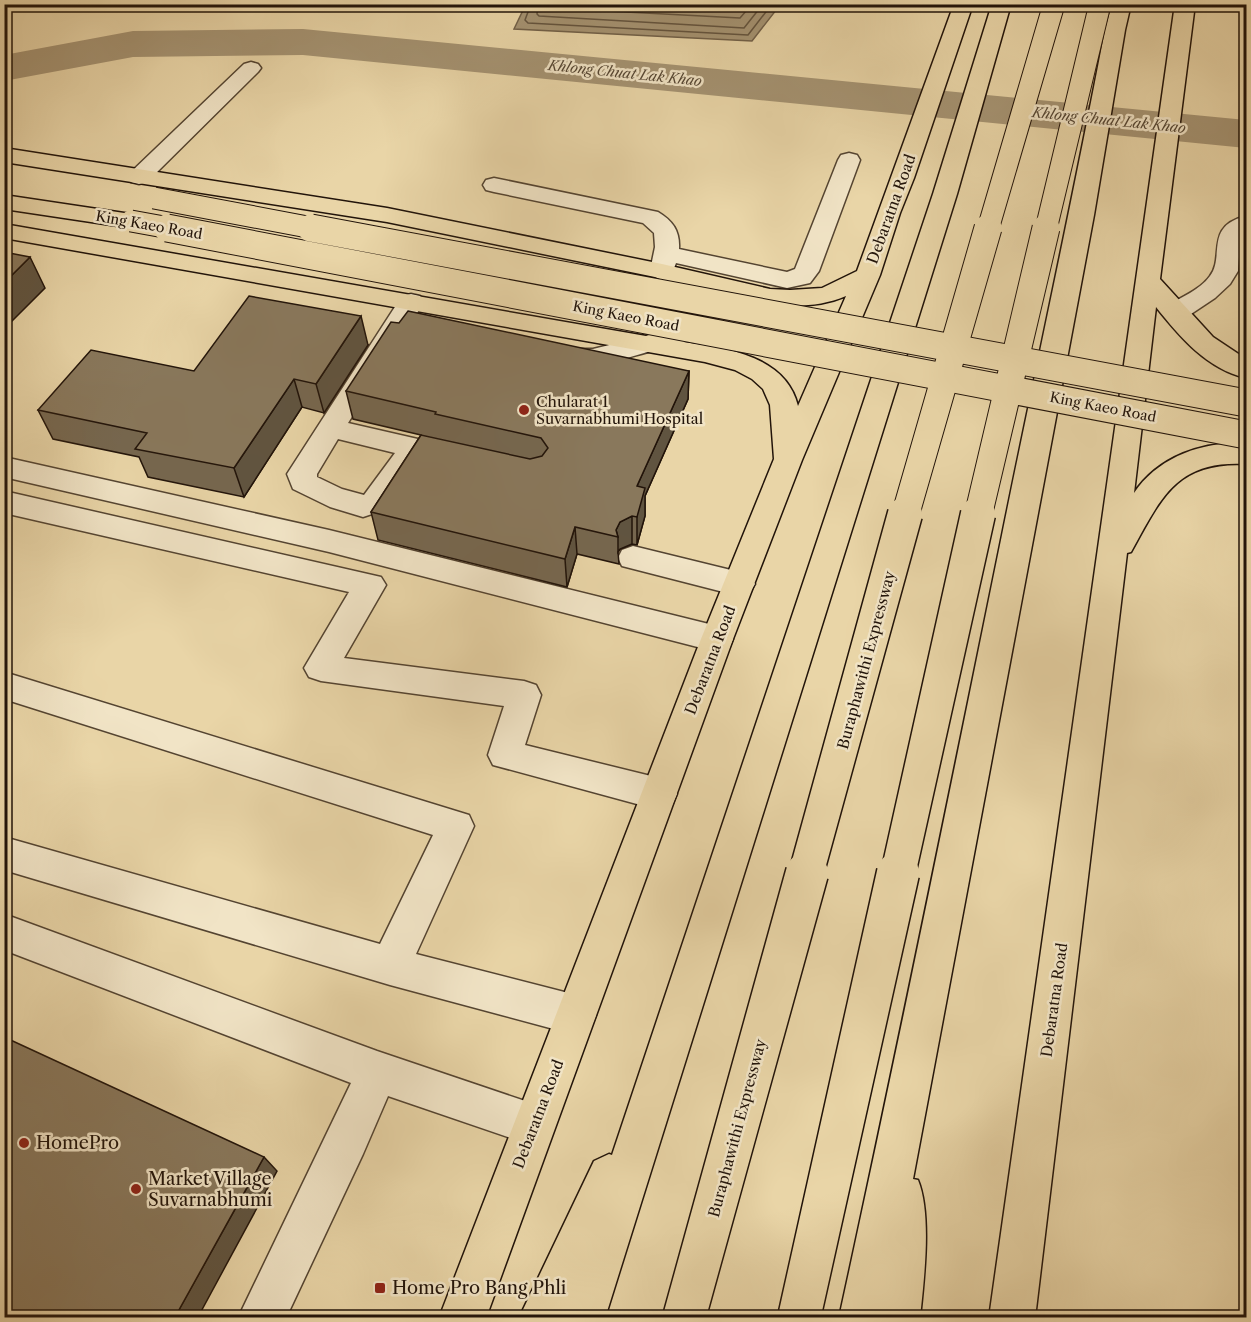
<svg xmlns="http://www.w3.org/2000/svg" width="1251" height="1322" font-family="'Libre Caslon Text',serif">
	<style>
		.water { fill: #a59372; stroke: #716048; stroke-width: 1.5 }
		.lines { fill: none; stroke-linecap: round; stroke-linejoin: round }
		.shore { stroke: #64543e; stroke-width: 1.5 }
		.river { fill: #a59372; fill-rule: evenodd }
		.minor-casing { stroke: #544431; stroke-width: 3 }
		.major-casing { stroke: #22140a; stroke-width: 3 }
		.highway-casing { stroke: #22140a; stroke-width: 3 }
		.minor { fill: #f1e4c6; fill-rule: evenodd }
		.major { fill: #e9d5a7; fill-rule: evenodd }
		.highway { fill: #e9d5a7; fill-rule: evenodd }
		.major-bridge-far1-casing { stroke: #22140a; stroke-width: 23; stroke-linecap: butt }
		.major-bridge-casing { stroke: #22140a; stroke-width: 29; stroke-linecap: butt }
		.highway-bridge-far3-casing { stroke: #22140a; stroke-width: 23; stroke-linecap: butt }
		.highway-bridge-far2-casing { stroke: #22140a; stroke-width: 29; stroke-linecap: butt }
		.highway-bridge-far1-casing { stroke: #22140a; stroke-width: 37; stroke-linecap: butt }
		.highway-bridge-casing { stroke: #22140a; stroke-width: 45; stroke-linecap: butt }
		.major-bridge-far1 { stroke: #e9d5a7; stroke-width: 21 }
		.major-bridge { stroke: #e9d5a7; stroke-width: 27 }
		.highway-bridge-far3 { stroke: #e9d5a7; stroke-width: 21 }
		.highway-bridge-far2 { stroke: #e9d5a7; stroke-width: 27 }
		.highway-bridge-far1 { stroke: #e9d5a7; stroke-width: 34 }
		.highway-bridge { stroke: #e9d5a7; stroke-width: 42 }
		.wall { fill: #76674f; stroke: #22140a; stroke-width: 1.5 }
		.shaded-wall { fill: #605440; stroke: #22140a; stroke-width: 1.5 }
		.building { fill: #89785c; stroke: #22140a; stroke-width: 1.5 }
		.poi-dot { fill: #8f2418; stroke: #f1e4c6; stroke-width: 2 }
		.labels { text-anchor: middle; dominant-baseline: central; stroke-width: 5; stroke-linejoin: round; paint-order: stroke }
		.far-water-label { font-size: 14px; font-style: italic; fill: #564734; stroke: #f1e4c6 }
		.far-street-label { font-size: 14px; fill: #22140a; stroke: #f1e4c6 }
		.street-label { font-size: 15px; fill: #22140a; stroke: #f1e4c6 }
		.poi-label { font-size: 15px; fill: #22140a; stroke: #f1e4c6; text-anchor: start }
		.near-poi-label { font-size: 18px; fill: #22140a; stroke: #f1e4c6; text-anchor: start }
	</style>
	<rect width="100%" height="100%" fill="#e9d5a7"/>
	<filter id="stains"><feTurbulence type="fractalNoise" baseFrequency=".00333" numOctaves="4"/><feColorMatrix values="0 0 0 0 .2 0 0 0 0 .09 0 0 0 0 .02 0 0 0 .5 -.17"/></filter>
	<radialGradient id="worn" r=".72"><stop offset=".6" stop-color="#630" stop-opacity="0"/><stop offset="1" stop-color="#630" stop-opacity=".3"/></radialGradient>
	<path class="water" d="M526,4H780V5L752,41L514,29Z"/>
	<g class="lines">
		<path class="shore" d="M531,4L525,20L528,23L748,35L772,4
			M538,4L537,14L539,16L744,28L763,4
			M547,4L550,8L740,18L752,4"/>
		<path class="river" d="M303,29L1246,120V148L303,55L133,57L4,81V55L133,31Z"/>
		<g class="minor-casing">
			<path id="minor" d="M1234,4H1246V12L1239,10Z
				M251,62L258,64L261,68L258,72L147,182L139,184L131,182L128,177L131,172L244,64Z
				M849,153L857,155L860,160L819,271L810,283L787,288L676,263L671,276L662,278L653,276L650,271L655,247L654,233L643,223L494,192L486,190L483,185L486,180L494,178L658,212C673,221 680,231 679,249L787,272L795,269L838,160L841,155Z
				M1246,216V234L1240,243L1238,271L1230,284L1215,298L1185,318L1176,320L1167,318L1163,312L1167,306C1181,297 1200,290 1210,276C1225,257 1204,226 1246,216Z
				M411,294L420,296L424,302L348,423L444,445L448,452L444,459L434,462L421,459L387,509L363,517L330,507L293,489L287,474L402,296ZM338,439L395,453L364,495L342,489L317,477V474Z
				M646,336L655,338L659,344L655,350C624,358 589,373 557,364L553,358L557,352L566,349H593Z
				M4,457L329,530L717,626L729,630L733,639L729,648L717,652L329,552L4,477Z
				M4,491L381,577L386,585L344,658L524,681L536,685L541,695L525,745L659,778L672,783L677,794L672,805L659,810L493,765L488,755L504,706L321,681L309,677L304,668L349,592L4,513Z
				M633,546L739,572L750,576L755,584L750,592L739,596L622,566L618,558L622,550Z
				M4,672L469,815L474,826L416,954L576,995L590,1001L596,1015L590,1029L576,1035L390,985L4,870V837L380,944L433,835L4,699Z
				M4,914L377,1051L534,1104L549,1110L555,1125L549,1140L534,1146L388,1096L363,1154L286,1318H238L351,1083L4,950Z"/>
		</g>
		<g class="major-casing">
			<path id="major" d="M954,4H973L914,178L900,213L880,275L802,460L733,639L486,1318H439L701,639L774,459L770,405L763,389L752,379L735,370L705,362L4,238V224L646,336L678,325L692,314C688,293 675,285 655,277L387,222L4,162V148L387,208L662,264L770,289L790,290L822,288L857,271ZM708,290C753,302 801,315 846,296L798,406C786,356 727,348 684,342L704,332L718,314Z
				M1175,4H1195L1160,279L1213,337L1246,359V378C1207,369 1180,337 1156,307L1134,493C1158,457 1204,440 1246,444V464C1176,460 1161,498 1131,552L1127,553L1035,1318H989Z
				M4,195L131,214L139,216L143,221L139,226L131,228L4,209Z"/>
		</g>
		<g class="highway-casing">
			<path id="highway" d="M992,4H1011L957,194L605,1318H519L594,1161L609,1154L612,1155L933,194Z
				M1112,4H1131L1125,30L1094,215L913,1179L918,1180C932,1214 924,1280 920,1318H839C896,1057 949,796 1002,535C1036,367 1073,199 1105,30Z"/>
		</g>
		<use href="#minor" class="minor"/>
		<use href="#major" class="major"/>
		<use href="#highway" class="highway"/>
		<g class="major-bridge-far1-casing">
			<path id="major-bridge-far1" d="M154,198L318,229
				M131,221L175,229"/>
		</g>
		<g class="major-bridge-casing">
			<path id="major-bridge" d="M167,228L1246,435
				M311,228L1246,403"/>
		</g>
		<g class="highway-bridge-far3-casing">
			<path id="highway-bridge-far3" d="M988,229L1054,4
				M1046,229L1100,4"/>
		</g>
		<g class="highway-bridge-far2-casing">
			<path id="highway-bridge-far2" d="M905,516L988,228
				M978,516L1046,228"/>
		</g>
		<g class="highway-bridge-far1-casing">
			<path id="highway-bridge-far1" d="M806,874L905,514
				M898,874L978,514"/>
		</g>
		<g class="highway-bridge-casing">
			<path id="highway-bridge" d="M684,1318L807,873
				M799,1318L898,873"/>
		</g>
		<use href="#major-bridge-far1" class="major-bridge-far1"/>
		<use href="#major-bridge" class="major-bridge"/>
		<use href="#highway-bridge-far3" class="highway-bridge-far3"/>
		<use href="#highway-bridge-far2" class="highway-bridge-far2"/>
		<use href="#highway-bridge-far1" class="highway-bridge-far1"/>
		<use href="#highway-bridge" class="highway-bridge"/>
	</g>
	<path class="wall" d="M368,345L324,413L302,407L244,497L148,477L139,457L53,439L38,410L194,371Z
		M689,371L688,399L645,496V516L637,545L632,544L620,549L618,552L619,564L577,554L567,587L378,540L371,512L421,435L353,419L346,391Z"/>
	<path class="shaded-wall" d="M30,257L45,288L4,329V283Z
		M361,316L368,345L324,413L316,384Z
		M689,371L688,399L645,496V516L637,545V486Z
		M294,379L302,407L244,497L234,468Z
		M632,516V544L620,549L618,552V537L616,530L620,522Z
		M575,527L577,554L567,587L565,559Z
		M264,1157L277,1171L198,1317H175Z"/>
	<path class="building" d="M4,252L30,257L4,283Z
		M249,296L361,316L316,384L294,379L234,468L135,449L147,433L38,410L91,350L194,371Z
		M408,311L689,371L637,486L645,488L637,517L632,516L620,522L616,530L618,537L575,527L565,559L371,512L421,435L530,459L542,456L548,448L541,438L435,414L436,412L346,391L391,322L399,323Z
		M4,1037L264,1157L175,1317H4Z"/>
	<g class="poi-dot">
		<circle cx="524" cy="410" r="6"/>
		<circle cx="24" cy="1143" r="6"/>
		<circle cx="136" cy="1189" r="6"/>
		<rect x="374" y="1282" width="12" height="12" rx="3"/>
	</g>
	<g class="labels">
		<g class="far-water-label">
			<text transform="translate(625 73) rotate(6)">Khlong Chuat Lak Khao</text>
			<text transform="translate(1109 120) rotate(6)">Khlong Chuat Lak Khao</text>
		</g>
		<g class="far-street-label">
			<text transform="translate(149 225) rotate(10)">King Kaeo Road</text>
			<text transform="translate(626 316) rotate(11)">King Kaeo Road</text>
			<text transform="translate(1103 407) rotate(11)">King Kaeo Road</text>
		</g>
		<g class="street-label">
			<text transform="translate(891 209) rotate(-70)">Debaratna Road</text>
			<text transform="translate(710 660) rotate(-69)">Debaratna Road</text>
			<text transform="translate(866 660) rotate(-75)">Buraphawithi Expressway</text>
			<text transform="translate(1054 1000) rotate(-82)">Debaratna Road</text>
			<text transform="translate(538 1114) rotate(-69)">Debaratna Road</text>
			<text transform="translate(737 1128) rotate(-75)">Buraphawithi Expressway</text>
		</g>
		<g class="poi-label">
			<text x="536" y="401">Chularat 1<tspan x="536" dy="17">Suvarnabhumi Hospital</tspan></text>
		</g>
		<g class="near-poi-label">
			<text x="36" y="1143">HomePro</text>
			<text x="148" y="1179">Market Village<tspan x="148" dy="21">Suvarnabhumi</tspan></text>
			<text x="392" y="1288">Home Pro Bang Phli</text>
		</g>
	</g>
	<rect width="1251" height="1322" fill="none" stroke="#e9d5a7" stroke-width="24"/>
	<rect x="6" y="6" width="1239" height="1310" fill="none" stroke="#22140a" stroke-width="3"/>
	<rect x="12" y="12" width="1227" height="1298" fill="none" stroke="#22140a" stroke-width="1.5"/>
	<rect width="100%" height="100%" filter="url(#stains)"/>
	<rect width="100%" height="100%" fill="url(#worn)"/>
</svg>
